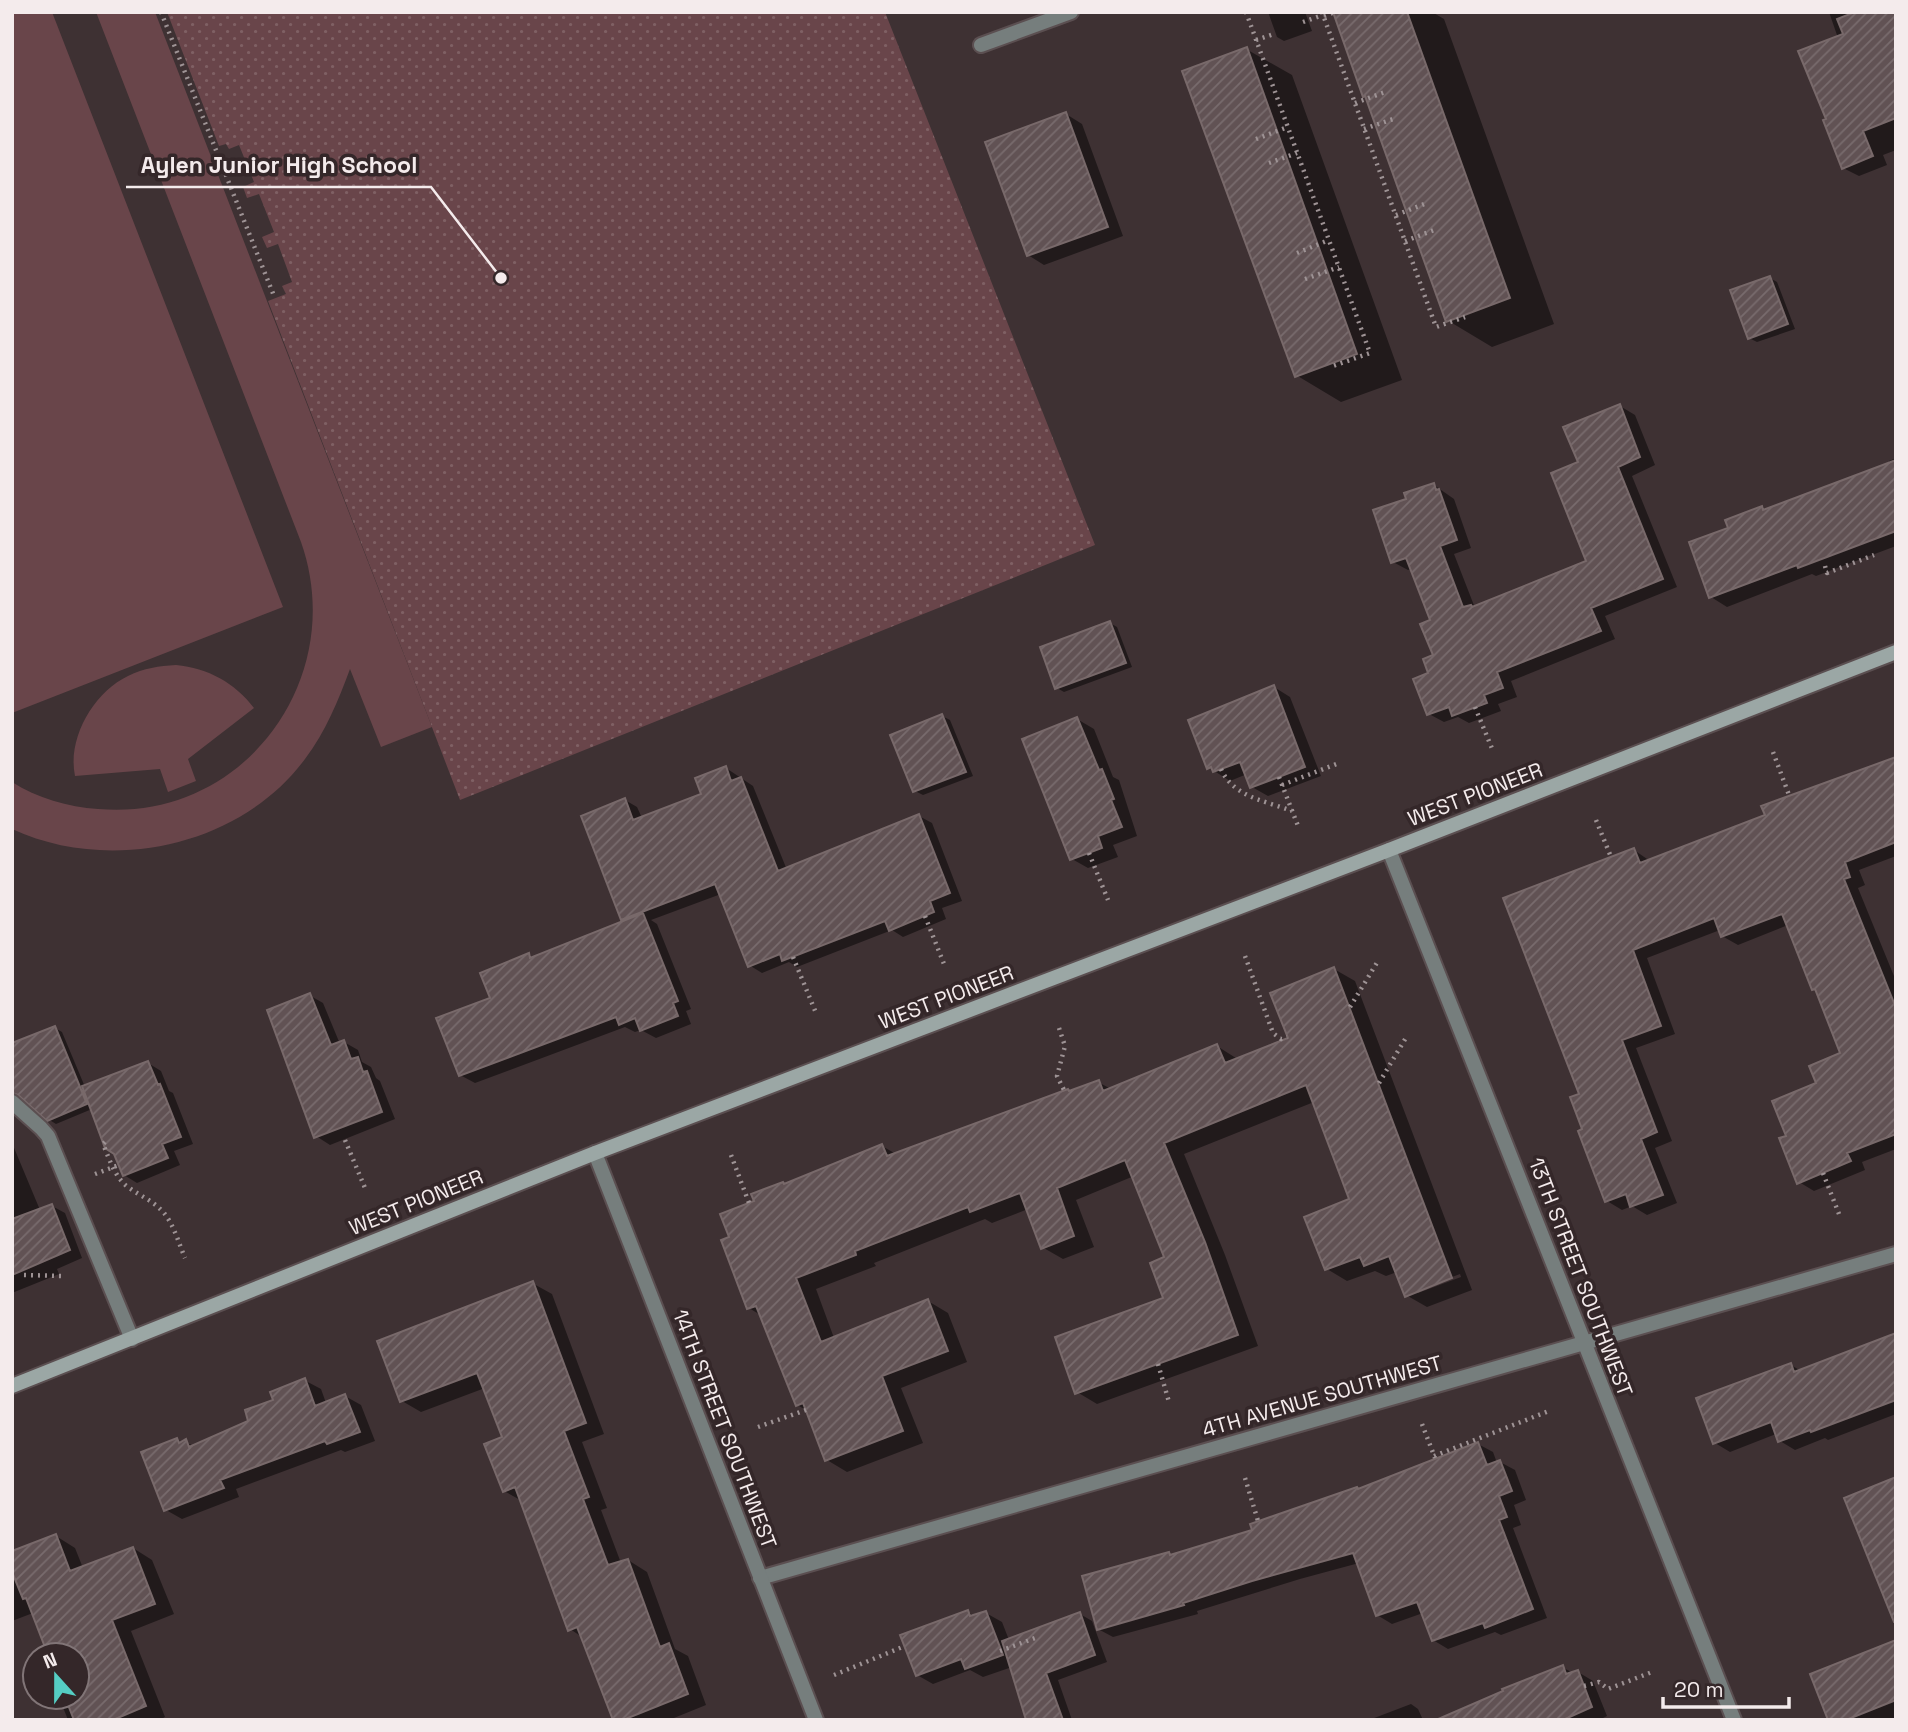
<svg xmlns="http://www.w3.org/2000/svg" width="1908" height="1732" font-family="'Space Grotesk',sans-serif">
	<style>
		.grass { fill: url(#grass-dots) }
		.pitch { fill: #69454a }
		.shadow { fill: #0007; fill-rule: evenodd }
		.building { fill: url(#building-hatch); stroke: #78696a; stroke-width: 2 }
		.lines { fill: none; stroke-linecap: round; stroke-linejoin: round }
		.service-casing { stroke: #5b4f51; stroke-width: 18 }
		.minor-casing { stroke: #5b4f51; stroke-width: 18 }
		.tertiary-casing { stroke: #5b4f51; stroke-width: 18 }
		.secondary-casing { stroke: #5b4f51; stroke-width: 18 }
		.path { stroke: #9e9395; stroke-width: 4.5; stroke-dasharray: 2 5; stroke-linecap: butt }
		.service { stroke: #767e7d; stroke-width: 14 }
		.minor { stroke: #767e7d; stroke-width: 14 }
		.tertiary { stroke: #767e7d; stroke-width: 14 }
		.secondary { stroke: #9ba7a5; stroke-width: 14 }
		.labels { text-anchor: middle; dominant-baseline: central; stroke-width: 7; stroke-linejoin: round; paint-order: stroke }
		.street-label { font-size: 21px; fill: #f4ebec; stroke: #342729 }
		.leader { fill: none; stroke: #f4ebec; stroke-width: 2.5 }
		.callout-dot { fill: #f4ebec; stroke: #342729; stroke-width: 2.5 }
		.callout-label { font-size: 23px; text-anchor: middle; font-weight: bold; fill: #f4ebec; stroke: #342729; stroke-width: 7; stroke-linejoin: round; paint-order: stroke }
	</style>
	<defs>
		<pattern id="grass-dots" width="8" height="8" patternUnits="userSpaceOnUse" patternTransform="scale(1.75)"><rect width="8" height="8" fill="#69454a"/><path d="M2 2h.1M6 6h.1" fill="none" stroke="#7f6064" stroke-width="1.8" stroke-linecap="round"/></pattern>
		<pattern id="building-hatch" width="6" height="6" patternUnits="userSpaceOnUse" patternTransform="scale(1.75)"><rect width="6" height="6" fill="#615254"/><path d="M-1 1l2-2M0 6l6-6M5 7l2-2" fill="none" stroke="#786b6d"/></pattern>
	</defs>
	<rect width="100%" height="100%" fill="#3e3133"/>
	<path class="grass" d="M167,12H885L1095,545L460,800L268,301L286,294L282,286L292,282L278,244L267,248L262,237L274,232L259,194L247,198L243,187L254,182L239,145L229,149L226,144L219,146Z"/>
	<path class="pitch" d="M12,12H52L283,607L12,713Z
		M96,12H155L432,727L381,747L350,669C338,701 326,731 305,759C240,847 109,874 12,829V782C37,798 68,807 98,809C244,822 349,678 301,542Z
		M176,665C208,668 235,683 254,708L188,759L196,781L168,792L160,769L75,776C67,738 94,692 128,676C144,668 159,666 176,665Z"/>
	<path class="shadow" d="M1268,12H1305L1312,31L1284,41L1277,37Z
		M1348,12H1432L1444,19L1554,324L1492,347L1447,320L1368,98L1365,96Z
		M1829,12H1896V150L1883,155L1887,165L1859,176L1843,168L1829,120L1838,38Z
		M1246,49L1292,75L1402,380L1341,402L1296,375Z
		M1066,114L1082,124L1123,236L1044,265L1028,255Z
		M1770,278L1777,282L1795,329L1757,342L1749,338Z
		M1620,406L1635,415L1655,465L1632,476L1677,587L1605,616L1615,639L1511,681L1517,697L1498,704L1501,711L1469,723L1458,717L1444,722L1429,714L1430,674L1435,657L1432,621L1412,569L1408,570L1393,562L1408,500L1434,485L1454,499L1471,548L1454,554L1475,608L1588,562L1580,463Z
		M1896,458V546L1816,576L1812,574L1727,607L1711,597L1731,529L1761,508L1767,511L1890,464L1889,461Z
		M1110,623L1117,627L1132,667L1064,692L1057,688Z
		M1274,687L1290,697L1321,776L1268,796L1252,787L1247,774L1230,781L1208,767Z
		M942,716L950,720L973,776L923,795L915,791Z
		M1077,719L1094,729L1113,777L1119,780L1137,836L1113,845L1118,857L1088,868L1072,859Z
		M1896,759V856L1859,870L1865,885L1858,888L1896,981V1149L1862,1162L1865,1170L1814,1191L1799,1182L1789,1137L1818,1084L1842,1054L1818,991L1814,989L1788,925L1738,945L1722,936L1720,930L1647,958L1675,1034L1636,1048L1672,1141L1655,1148L1677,1203L1647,1215L1632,1206L1622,1210L1607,1201L1585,1130L1582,1095L1634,850L1650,861L1767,816Z
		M726,768L753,786L787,870L919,816L932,823L962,901L942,908L946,919L903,937L892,930L797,967L789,962L762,973L749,965L721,894L651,920L657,924L691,1009L686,1011L691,1024L656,1038L641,1030L635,1032L625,1027L475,1083L460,1075L492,999L529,955L534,959L627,922L623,919L625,800L637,807L642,818L703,795Z
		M1334,969L1355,981L1472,1290L1427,1307L1406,1295L1397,1272L1386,1276L1375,1271L1347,1281L1327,1269L1352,1200L1314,1102L1184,1154L1225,1255L1258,1346L1097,1404L1077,1392L1165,1299L1166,1258L1134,1176L1076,1200L1094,1247L1063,1259L1042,1247L1028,1209L992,1223L985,1219L874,1263L876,1266L816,1289L834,1338L928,1301L948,1313L967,1362L901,1388L923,1443L847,1472L827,1460L808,1411L797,1405L762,1316L749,1308L731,1238L756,1202L786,1185L882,1146L896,1154L1098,1082L1111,1089L1217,1046L1239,1060L1290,1039ZM1460,1274L1461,1277L1418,1293V1290Z
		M309,995L323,1003L340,1044L344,1042L358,1050L362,1062L371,1067L376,1078L380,1081L395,1119L330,1145L316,1136Z
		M55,1028L62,1032L85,1087L148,1063L161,1071L169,1091L173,1093L193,1144L174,1151L180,1165L137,1183L124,1175L92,1109L56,1124L48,1119Z
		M12,1143L40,1210L52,1206L65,1213L82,1258L57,1269L59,1274L12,1293Z
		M532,1283L552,1294L604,1434L582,1442L607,1508L601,1510L621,1563L628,1560L647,1572L675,1649L688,1656L706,1705L669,1720H615L582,1637L570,1629L522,1501L504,1491V1438L485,1388L421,1412L402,1401Z
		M1896,1332V1414L1828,1440L1825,1438L1795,1450L1780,1441L1776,1434L1730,1452L1715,1443L1791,1365L1801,1371L1892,1336L1891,1334Z
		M304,1380L321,1389L326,1403L345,1396L361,1405L375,1441L345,1452L341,1450L236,1489L239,1497L182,1519L166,1510L177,1440L195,1446L251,1422Z
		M1478,1444L1493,1452L1497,1463L1500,1462L1515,1470L1526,1500L1514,1505L1521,1525L1513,1528L1547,1618L1501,1635L1495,1632L1448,1649L1433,1640L1423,1613L1392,1624L1377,1615L1359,1563L1300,1579L1197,1611L1198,1614L1113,1637L1098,1629L1172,1556L1254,1531Z
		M56,1536L75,1548L83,1568L133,1548L152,1560L174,1614L131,1631L165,1717L159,1720H68L59,1697H77V1655H50L33,1613L12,1621V1553Z
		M968,1612L975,1616L986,1613L1002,1622L1009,1640L1080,1614L1092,1621L1107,1662L1058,1680L1072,1720H1028L1012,1667L983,1677L970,1670L933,1684L917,1675Z
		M1896,1642V1720H1830Z
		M1562,1667L1573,1673L1578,1672L1593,1681L1607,1716L1599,1720H1475Z
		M1411,1704L1418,1709L1423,1720H1369Z"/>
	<path class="building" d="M1333,12H1407L1510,298L1446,322L1365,96L1363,97Z
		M1855,12H1896V118L1863,131L1873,156L1842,169L1823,120L1826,119L1798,51L1843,34L1837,19Z
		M1247,47L1357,354L1295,377L1182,71Z
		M1066,112L1108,227L1027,256L985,142Z
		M1770,276L1788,324L1748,339L1730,290Z
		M1620,404L1640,457L1618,467L1663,579L1591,608L1601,631L1497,672L1503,688L1484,695L1487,703L1452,716L1449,707L1427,715L1413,679L1428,673L1423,659L1433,655L1420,624L1430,620L1406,558L1391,563L1373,510L1406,499L1404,493L1434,483L1436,490L1439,489L1457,540L1440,546L1463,607L1471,605L1472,607L1586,561L1551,473L1578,462L1563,427Z
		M1896,460V531L1798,568L1797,565L1709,598L1689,542L1728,528L1725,520L1762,506L1763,510Z
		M1110,621L1126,663L1055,689L1040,647Z
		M1274,685L1305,767L1250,788L1240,762L1213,772L1211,767L1207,769L1188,720Z
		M942,714L966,772L913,792L890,735Z
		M1077,717L1099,770L1102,769L1114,799L1111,800L1122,827L1098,836L1102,848L1070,860L1022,739Z
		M1896,757V842L1845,862L1850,877L1844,879L1896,1008V1134L1847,1153L1851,1161L1797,1184L1779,1138L1786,1136L1772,1101L1816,1083L1809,1066L1840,1053L1815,989L1812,990L1782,914L1721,937L1714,918L1633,950L1661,1026L1622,1040L1657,1132L1641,1139L1663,1195L1630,1207L1626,1194L1605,1202L1578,1131L1582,1129L1570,1097L1579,1094L1503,898L1634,848L1640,863L1765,815L1761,806Z
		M726,766L731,781L741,777L778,871L919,814L950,893L930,901L934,912L889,931L885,921L782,961L780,954L748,967L715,884L621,920L581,816L625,798L633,820L701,794L695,778Z
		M643,913L678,1001L673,1003L678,1016L640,1031L635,1018L619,1025L616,1017L459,1076L436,1018L490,998L480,973L529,953L530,958Z
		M1334,967L1452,1278L1405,1297L1389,1256L1364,1266L1360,1257L1325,1270L1304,1217L1349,1199L1306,1085L1164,1143L1205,1242L1238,1335L1075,1394L1055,1337L1163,1298L1150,1263L1164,1257L1125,1160L1057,1188L1074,1236L1041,1249L1020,1193L970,1212L968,1207L855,1251L856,1255L796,1278L821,1342L928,1299L948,1351L882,1376L903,1431L825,1461L803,1403L796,1406L756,1306L747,1309L721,1240L729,1237L720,1214L754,1201L751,1194L783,1182L784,1184L882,1144L887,1156L1068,1089L1069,1091L1099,1080L1103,1091L1217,1044L1225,1063L1288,1038L1270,993Z
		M310,993L331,1045L344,1040L351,1059L358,1057L363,1072L367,1071L382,1112L314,1138L267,1010Z
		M55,1026L87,1104L47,1121L18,1095L12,1093V1043Z
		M148,1061L158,1085L160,1084L181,1137L162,1144L168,1158L123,1176L114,1154L105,1148L82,1086Z
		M52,1204L70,1250L12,1275V1219Z
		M533,1281L586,1423L564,1431L589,1497L583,1499L608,1565L628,1559L660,1647L669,1643L688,1694L623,1720H613L577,1627L568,1631L515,1487L503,1492L484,1444L502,1437L477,1373L400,1402L377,1341Z
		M1896,1333V1400L1811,1432L1810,1430L1778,1442L1771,1422L1713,1444L1696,1398L1791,1363L1794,1372Z
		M305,1378L315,1406L345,1394L360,1432L327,1444L325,1441L220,1480L224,1488L164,1511L141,1452L177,1438L179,1443L186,1439L189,1447L248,1421L245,1410L273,1400L270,1392Z
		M1478,1442L1487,1465L1500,1460L1512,1491L1499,1496L1507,1517L1499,1520L1533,1609L1485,1628L1483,1623L1432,1641L1417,1602L1376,1616L1353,1553L1252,1581L1183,1603L1184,1605L1097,1630L1082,1576L1169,1552L1170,1555L1252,1530L1250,1524L1357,1487L1358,1489Z
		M1896,1477V1622H1894L1844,1498Z
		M56,1534L70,1571L133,1547L155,1604L112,1620L146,1706L113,1720H74L65,1697H77V1655H48L26,1598L23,1599L12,1572V1551Z
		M968,1610L970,1616L986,1611L1003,1655L965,1669L961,1659L916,1676L900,1635Z
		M1080,1612L1095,1655L1046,1673L1063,1720H1026L1002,1641Z
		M1896,1640V1700L1846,1720H1828L1810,1674Z
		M1563,1665L1566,1674L1578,1670L1592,1707L1563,1720H1436L1503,1691L1502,1689Z"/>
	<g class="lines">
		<g class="service-casing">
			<path id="service" d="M12,1102L41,1128L48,1136L132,1339"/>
		</g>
		<g class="minor-casing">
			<path id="minor" d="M981,45L1071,12
				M1389,850L1734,1720
				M760,1578L1896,1254"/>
		</g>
		<g class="tertiary-casing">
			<path id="tertiary" d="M595,1153L816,1720"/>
		</g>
		<g class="secondary-casing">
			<path id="secondary" d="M12,1386L595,1153L1389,850L1896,652"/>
		</g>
		<path class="path" d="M161,12L274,296
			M1246,12L1370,353L1333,366
			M1322,12L1436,327L1465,317
			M1324,16L1335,12
			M1303,22L1323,15
			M1256,40L1274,34
			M1355,103L1385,92
			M1364,129L1396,118
			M1256,139L1288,127
			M1269,163L1297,153
			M1396,215L1427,203
			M1405,241L1437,229
			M1297,253L1329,240
			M1305,279L1339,267
			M1825,566L1827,573L1874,555
			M1475,707L1493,751
			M1773,752L1789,795
			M1221,769C1233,797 1266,801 1292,811
			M1279,777L1298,826
			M1282,785L1339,763
			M1596,820L1611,857
			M1089,853L1108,900
			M925,916L944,964
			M1245,956L1273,1033L1281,1039L1287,1037
			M793,957L816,1013
			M1350,1007L1378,961
			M1059,1028L1065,1046L1057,1076L1064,1090
			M1379,1083L1407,1036
			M345,1140L365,1188
			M105,1142L103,1144C109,1158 115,1178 128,1187C140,1196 154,1201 164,1213C174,1225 179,1244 185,1258
			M731,1155L749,1203
			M1823,1173L1839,1214
			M95,1174L119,1165
			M24,1275L63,1276
			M1158,1364L1169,1402
			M1422,1424L1435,1458
			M758,1427L806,1410
			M1434,1456L1549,1411
			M1245,1478L1258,1521
			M1000,1651L1035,1638
			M834,1675L905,1646
			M1584,1686L1599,1682L1608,1689L1652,1672"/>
		<use href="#service" class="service"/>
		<use href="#minor" class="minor"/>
		<use href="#tertiary" class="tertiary"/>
		<use href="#secondary" class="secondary"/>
	</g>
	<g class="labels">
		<g class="street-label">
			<text transform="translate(1475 794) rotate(-21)">WEST PIONEER</text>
			<text transform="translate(946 997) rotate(-21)">WEST PIONEER</text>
			<text transform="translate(416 1202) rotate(-22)">WEST PIONEER</text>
			<text transform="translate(1581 1277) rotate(69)">13TH STREET SOUTHWEST</text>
			<text transform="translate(1322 1396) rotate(-16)">4TH AVENUE SOUTHWEST</text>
			<text transform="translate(725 1429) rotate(69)">14TH STREET SOUTHWEST</text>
		</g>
	</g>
	<path class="leader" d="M501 278L431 187H126"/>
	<circle class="callout-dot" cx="501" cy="278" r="7"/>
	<g class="callout-label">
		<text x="279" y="173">Aylen Junior High School</text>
	</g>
	<rect width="1908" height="1732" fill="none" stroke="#f4ebec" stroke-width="28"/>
	<g transform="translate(56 1676) rotate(339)"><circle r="33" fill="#342729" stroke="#817577" stroke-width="2"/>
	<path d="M0-5L12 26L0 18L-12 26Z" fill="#55cec4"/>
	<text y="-10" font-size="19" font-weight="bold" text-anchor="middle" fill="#f4ebec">N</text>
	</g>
	<path d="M1663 1697v10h126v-10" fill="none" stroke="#f4ebec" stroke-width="3.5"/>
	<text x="1674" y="1697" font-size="21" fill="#f4ebec" stroke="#342729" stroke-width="5" paint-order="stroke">20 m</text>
</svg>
